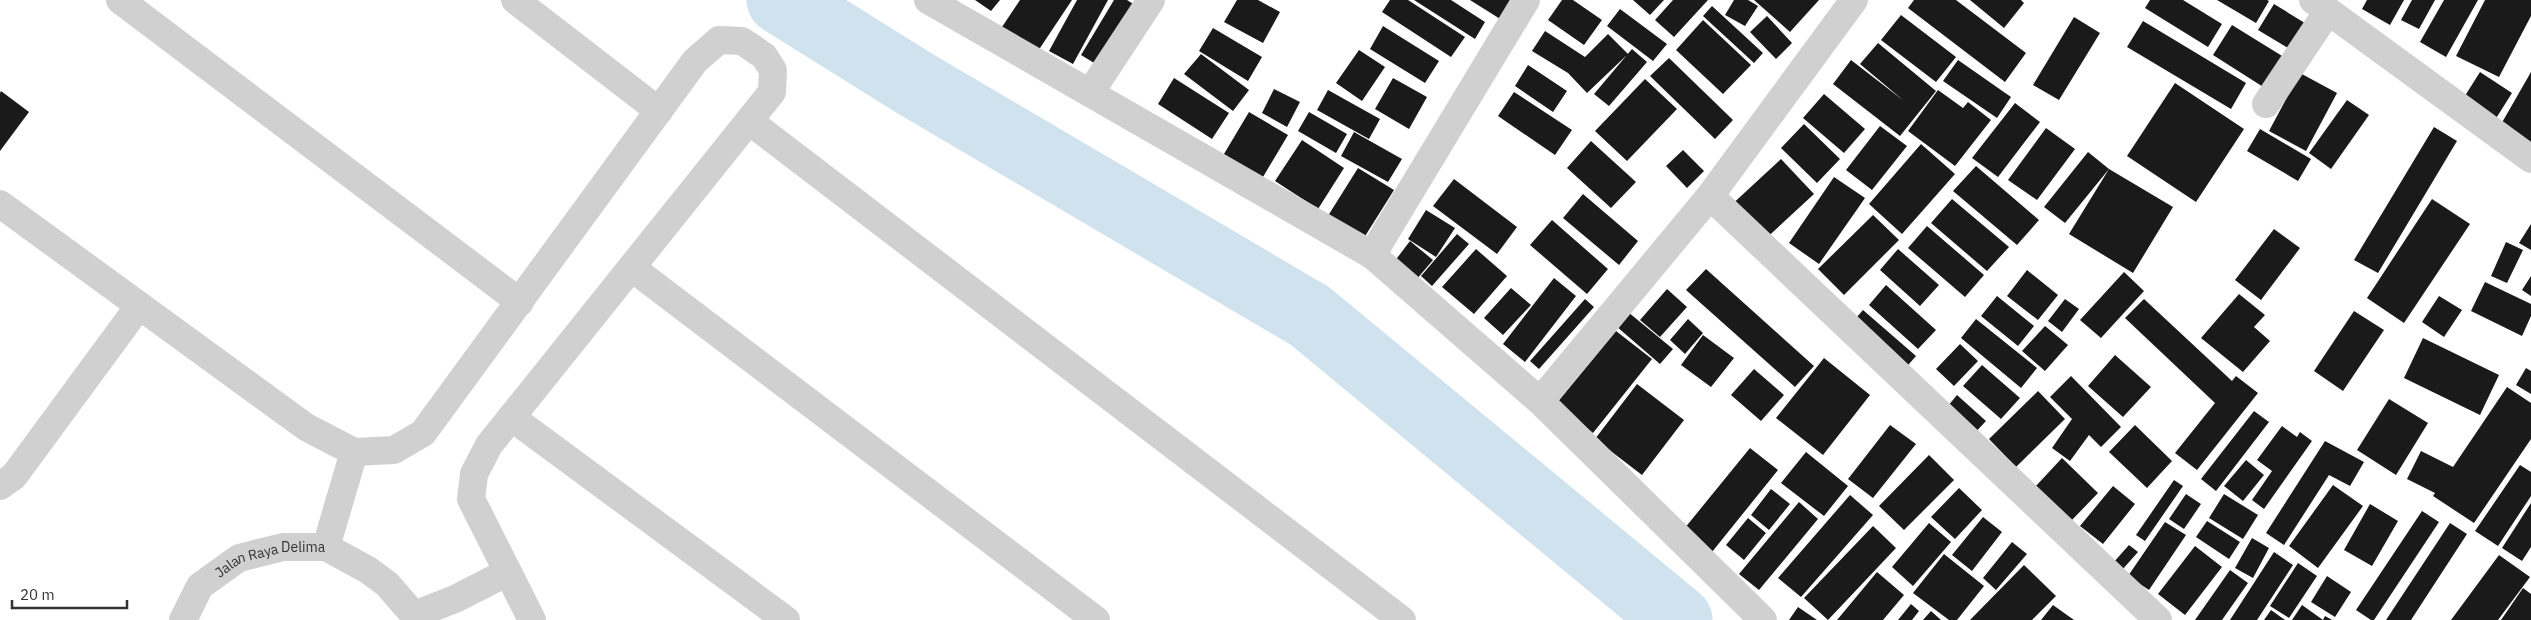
<svg xmlns="http://www.w3.org/2000/svg" width="2531" height="620" font-family="'IBM Plex Sans',sans-serif">
	<style>
		.lines { fill: none; stroke-linecap: round; stroke-linejoin: round }
		.river { stroke: #cfe2ee; stroke-width: 69 }
		.building { fill: #1a1a1a }
		.street { stroke: #d0d0d0; stroke-width: 28 }
		.labels { text-anchor: middle; dominant-baseline: central; stroke-width: 5; stroke-linejoin: round; paint-order: stroke }
		.street-label { font-size: 14px; fill: #333; stroke: #fff }
	</style>
	<rect width="100%" height="100%" fill="#fff"/>
	<g class="lines">
		<path class="river" d="M781,0L914,83L1310,316L1678,620"/>
	</g>
	<path class="building" d="M975,0H1000L991,11Z
		M1020,0H1072L1038,51L1002,27Z
		M1077,0H1108L1073,64L1049,51Z
		M1114,0H1127L1141,9L1104,69L1081,55Z
		M1237,0H1258L1280,12L1263,43L1224,22Z
		M1390,0H1408L1465,37L1451,57L1382,12Z
		M1414,0H1451L1485,22L1475,39Z
		M1470,0H1519L1505,22Z
		M1562,0H1573L1602,20L1584,45L1548,20Z
		M1633,0H1664L1650,15Z
		M1673,0H1708L1674,37L1655,20Z
		M1734,0H1748L1758,6L1745,26L1725,15Z
		M1754,0H1819L1790,32Z
		M1914,0H1956L2026,53L2005,82L1908,8Z
		M1970,0H2021L2024,3L2004,28Z
		M2150,0H2183L2222,24L2208,47L2145,8Z
		M2217,0H2267L2269,1L2256,23Z
		M2367,0H2404L2390,25L2362,9Z
		M2412,0H2435L2419,29L2401,20Z
		M2444,0H2478L2446,57L2420,42Z
		M2485,0H2531V16L2499,77L2456,56Z
		M2274,4L2313,28L2298,54L2258,30Z
		M1712,6L1763,53L1754,63L1703,16Z
		M1620,9L1667,44L1653,61L1607,26Z
		M1901,15L1956,57L1936,82L1881,40Z
		M1767,16L1792,43L1776,59L1750,32Z
		M2074,17L2100,33L2059,100L2033,85Z
		M1703,20L1751,65L1723,94L1676,50Z
		M2143,21L2246,83L2231,109L2127,47Z
		M2232,25L2287,59L2268,90L2213,55Z
		M1383,26L1439,61L1425,83L1370,49Z
		M1213,28L1262,57L1248,81L1199,51Z
		M1545,31L1585,57L1608,34L1628,54L1587,93L1568,73L1532,51Z
		M1878,43L1936,91L1900,136L1833,84L1851,60L1904,101L1860,64Z
		M1632,49L1647,62L1609,106L1594,94Z
		M1359,50L1385,67L1362,101L1336,83Z
		M1201,54L1249,90L1233,111L1184,74Z
		M1669,58L1733,120L1715,139L1650,76Z
		M1958,60L2011,97L1997,118L1943,81Z
		M1528,65L1567,91L1553,112L1515,86Z
		M2480,72L2512,93L2495,120L2463,99Z
		M2531,72V149L2496,133Z
		M2300,73L2337,93L2306,151L2269,131Z
		M1174,78L1229,113L1212,139L1158,104Z
		M1393,78L1427,97L1409,129L1375,109Z
		M1645,79L1677,109L1627,161L1595,131Z
		M2175,83L2244,129L2196,202L2127,156Z
		M1274,89L1300,102L1287,127L1262,113Z
		M1328,90L1380,119L1369,139L1317,110Z
		M1938,90L1963,108L1968,102L1991,120L1955,166L1908,131Z
		M1,91L29,112L0,151V93Z
		M1514,92L1572,130L1555,155L1498,116Z
		M1824,94L1865,129L1844,153L1803,118Z
		M2347,100L2369,115L2331,169L2309,153Z
		M2015,103L2040,122L1998,177L1972,158Z
		M1249,112L1288,135L1260,182L1221,159Z
		M1309,112L1347,134L1336,153L1298,131Z
		M1804,124L1840,159L1817,183L1781,148Z
		M1880,126L1907,146L1872,190L1846,170Z
		M2434,127L2457,141L2378,273L2354,260Z
		M2046,128L2075,149L2037,200L2008,180Z
		M2260,129L2311,159L2298,181L2247,151Z
		M1354,132L1402,159L1388,182L1341,156Z
		M1302,140L1344,168L1318,209L1275,181Z
		M1591,141L1636,182L1611,208L1567,168Z
		M1921,144L1955,174L1902,234L1869,204Z
		M1683,150L1704,171L1687,188L1666,166Z
		M2088,152L2109,169L2065,223L2044,207Z
		M1781,159L1814,194L1760,244L1727,209Z
		M1976,166L2039,220L2017,245L1953,191Z
		M1358,168L1394,190L1362,241L1326,219Z
		M2109,169L2173,207L2133,273L2069,234Z
		M1834,177L1865,198L1819,264L1789,243Z
		M1454,179L1517,227L1497,254L1433,206Z
		M1583,194L1638,241L1619,265L1563,218Z
		M1952,199L2009,247L1987,271L1931,223Z
		M2432,199L2470,224L2404,323L2367,298Z
		M1426,210L1455,228L1436,257L1408,239Z
		M1873,215L1899,240L1844,295L1818,269Z
		M1552,220L1608,269L1587,294L1530,245Z
		M2531,224V250L2519,243Z
		M1927,226L1984,275L1965,297L1908,248Z
		M2274,229L2300,248L2261,300L2235,280Z
		M1457,234L1469,244L1432,286L1421,276Z
		M1410,241L1433,260L1416,280L1394,262Z
		M2506,242L2523,250L2507,283L2491,276Z
		M1476,249L1507,276L1474,314L1442,287Z
		M1898,249L1939,285L1920,306L1880,270Z
		M1706,269L1814,366L1795,387L1686,290Z
		M2027,270L2058,295L2038,320L2007,296Z
		M2124,272L2144,291L2101,338L2080,320Z
		M2531,276V296L2522,290Z
		M1554,278L1576,296L1525,362L1503,344Z
		M2485,282L2531,304V316L2522,336L2471,311Z
		M1886,285L1936,330L1918,349L1869,305Z
		M1511,288L1531,305L1503,335L1484,318Z
		M1667,289L1687,307L1660,337L1640,320Z
		M2239,294L2265,315L2254,327L2270,341L2243,372L2201,338Z
		M1997,296L2034,326L2018,346L1981,316Z
		M2439,296L2462,310L2444,337L2422,322Z
		M1585,299L1594,307L1539,369L1530,361Z
		M2065,299L2079,309L2062,332L2048,321Z
		M2144,299L2232,381L2236,376L2258,393L2197,470L2175,453L2215,403L2125,318Z
		M1863,310L1916,356L1902,372L1849,326Z
		M2354,311L2384,330L2343,391L2314,371Z
		M1628,312L1673,349L1660,364L1616,326Z
		M1688,319L1703,333L1685,354L1670,340Z
		M1976,319L2037,368L2021,388L1961,338Z
		M2045,326L2068,345L2045,371L2022,351Z
		M1616,331L1652,359L1593,433L1556,404Z
		M1703,335L1734,358L1711,387L1681,365Z
		M2423,338L2499,375L2480,415L2404,378Z
		M1960,344L1978,361L1954,386L1936,369Z
		M2115,355L2151,387L2123,417L2088,386Z
		M1824,358L1870,395L1823,455L1776,418Z
		M1982,365L2020,398L2001,419L1963,386Z
		M2526,368L2531,371V394L2516,385Z
		M1754,369L1784,395L1761,421L1731,395Z
		M2071,376L2121,427L2101,447L2089,435L2070,461L2052,448L2072,419L2050,397Z
		M1637,384L1684,420L1642,475L1595,439Z
		M2507,387L2531,403V439L2474,523L2433,496L2435,493L2407,479L2421,451L2453,467Z
		M2038,391L2065,419L2016,467L1989,439Z
		M1957,395L1986,421L1971,437L1943,412Z
		M2389,399L2428,423L2396,475L2357,450Z
		M2254,411L2269,422L2216,491L2201,479Z
		M1890,425L1916,444L1873,498L1848,479Z
		M2135,425L2172,461L2147,488L2109,452Z
		M2282,426L2297,437L2300,432L2312,441L2264,509L2252,500L2272,471L2257,460Z
		M2325,441L2364,462L2350,486L2329,475L2284,545L2266,533Z
		M1750,448L1778,470L1712,552L1684,529Z
		M1806,452L1848,486L1824,516L1781,483Z
		M1929,455L1954,480L1904,530L1879,506Z
		M2062,458L2098,493L2071,521L2035,487Z
		M2246,460L2264,475L2243,501L2224,486Z
		M2520,465L2531,472V496L2498,546L2475,531Z
		M2174,480L2183,486L2145,541L2136,535Z
		M2333,485L2363,506L2318,568L2289,546Z
		M2113,486L2135,504L2103,544L2080,526Z
		M1959,488L1982,510L1955,539L1931,517Z
		M1771,489L1790,504L1769,530L1751,515Z
		M2186,494L2201,504L2184,529L2169,519Z
		M2224,494L2258,515L2243,539L2209,518Z
		M1850,495L1873,515L1801,597L1778,578Z
		M1799,502L1818,519L1759,590L1739,574Z
		M2531,503V547L2522,561L2502,548Z
		M2370,504L2398,521L2372,566L2344,550Z
		M2422,511L2439,522L2374,620H2371L2356,610Z
		M1983,517L2002,532L1972,571L1952,555Z
		M1748,518L1766,533L1744,560L1726,545Z
		M2207,521L2240,542L2229,559L2196,537Z
		M2165,522L2186,535L2149,590L2128,576Z
		M1929,523L1951,542L1913,586L1892,567Z
		M2450,523L2467,534L2411,620H2386Z
		M1873,526L1896,548L1828,620L1804,598Z
		M2252,538L2269,548L2253,578L2235,568Z
		M2012,542L2027,554L1996,590L1983,578Z
		M2129,545L2138,552L2122,570L2113,563Z
		M2195,546L2222,567L2185,615L2158,594Z
		M2274,552L2293,565L2257,620H2230Z
		M1944,554L1984,586L1957,620H1949L1913,593Z
		M2499,555L2530,577L2498,620H2451Z
		M2298,563L2317,576L2289,618L2270,606Z
		M2024,565L2056,596L2032,620H1970Z
		M2230,570L2248,583L2222,620H2195Z
		M1877,572L1904,595L1883,620H1837Z
		M2327,576L2351,592L2335,617L2311,602Z
		M2523,588L2531,594V620H2501Z
		M1911,604L1919,611L1912,620H1898Z
		M2053,605L2074,620H2041Z
		M2302,605L2323,620L2325,616L2332,620H2292Z
		M1798,607L1817,620H1789Z
		M2271,610L2285,620H2264Z
		M1931,611L1941,620H1923Z"/>
	<g class="lines">
		<g class="street">
			<path d="M120,0L520,302"/>
			<path d="M515,0L659,111"/>
			<path d="M928,0L1372,255L1540,401L1763,620"/>
			<path d="M2313,0L2531,159"/>
			<path d="M1090,93L1151,0"/>
			<path d="M2266,104L2328,11"/>
			<path d="M749,121L1402,620"/>
			<path d="M1710,196L2158,620"/>
			<path d="M0,204L306,427L354,452L394,450L423,433L695,61L719,40L742,41L764,56L773,70L772,92L489,445L474,474L471,499L532,620"/>
			<path d="M1372,255L1526,0"/>
			<path d="M632,268L1096,620"/>
			<path d="M1540,401L1710,196L1854,0"/>
			<path d="M511,417L786,620"/>
			<path d="M0,486L14,476L139,306"/>
			<path d="M326,547L354,452"/>
			<path d="M414,615L455,599L508,572"/>
			<path id="s1" d="M183,620L200,586L239,558L283,547H326L368,570L387,584L414,615V620"/>
		</g>
	</g>
	<g class="labels">
		<g class="street-label">
			<text stroke="none"><textPath href="#s1" startOffset="116">Jalan Raya Delima</textPath></text>
		</g>
	</g>
	<path d="M12 600v8h115v-8" fill="none" stroke="#333333" stroke-width="2.5"/>
	<text x="20" y="600" font-size="15" fill="#333333" stroke="#ffffff" stroke-width="4" paint-order="stroke">20 m</text>
</svg>
